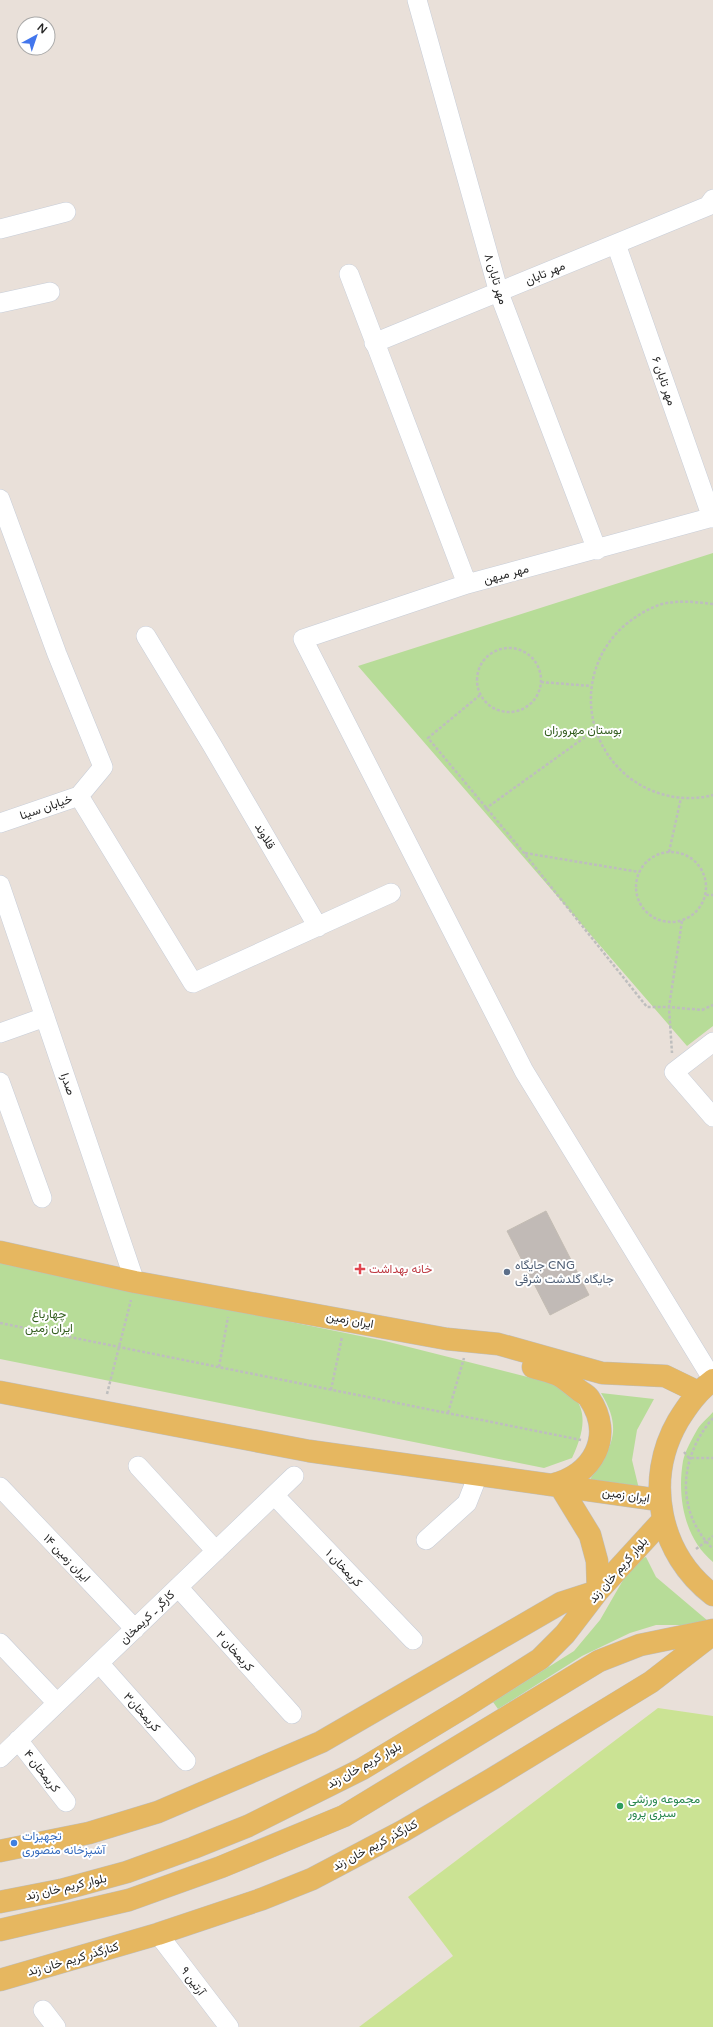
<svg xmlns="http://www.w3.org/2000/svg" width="713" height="2027" font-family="'Varela Round',Vazirmatn,sans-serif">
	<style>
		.green { fill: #b7dc98 }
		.pitch { fill: #cbe394 }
		.building { fill: #c1bab6; stroke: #c3bcb3 }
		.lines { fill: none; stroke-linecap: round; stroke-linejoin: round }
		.minor-casing { stroke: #c7cdd8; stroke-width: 20 }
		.major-casing { stroke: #bebebe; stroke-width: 23 }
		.path { stroke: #bebebe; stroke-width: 2.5; stroke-dasharray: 3 2; stroke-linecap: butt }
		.minor { stroke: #fff; stroke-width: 19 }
		.major { stroke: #e6b760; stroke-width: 22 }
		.health-dot { fill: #e0444e; stroke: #fff; stroke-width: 1.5 }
		.service-dot { fill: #5c6f8a; stroke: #fff; stroke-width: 1.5 }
		.leisure-dot { fill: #2e9e5b; stroke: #fff; stroke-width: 1.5 }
		.shop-dot { fill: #3f7fe0; stroke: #fff; stroke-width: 1.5 }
		.labels { text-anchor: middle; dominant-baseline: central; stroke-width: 4; stroke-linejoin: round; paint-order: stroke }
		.street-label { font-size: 12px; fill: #272727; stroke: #fff }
		.park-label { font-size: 12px; fill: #325d1d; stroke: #fff }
		.service-label { font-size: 12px; fill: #4e5e75; stroke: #fff; text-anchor: start }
		.health-label { font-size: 12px; fill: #be3a42; stroke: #fff; text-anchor: start }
		.leisure-label { font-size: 12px; fill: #27864d; stroke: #fff; text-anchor: start }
		.shop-label { font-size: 12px; fill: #366cbe; stroke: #fff; text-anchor: start }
	</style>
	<rect width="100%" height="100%" fill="#e9e0d9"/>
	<path class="green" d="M713,553V1026L687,1046L358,666Z
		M0,1263L385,1341L555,1384C560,1388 568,1391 573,1396C590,1413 581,1439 572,1458L544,1468L0,1359Z
		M601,1393L654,1399L637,1430L632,1460L639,1489L589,1481C611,1448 624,1431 601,1393Z
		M713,1412V1562C684,1538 677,1496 683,1461C685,1451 692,1439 697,1430C700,1424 708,1418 713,1412Z
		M646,1557L656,1577L708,1621L684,1625H656L630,1633L582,1656L498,1709L493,1702L574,1651L600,1620L634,1561Z"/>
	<path class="pitch" d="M658,1708L713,1716V2027H359L453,1956L408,1897Z"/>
	<path class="building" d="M546,1211L589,1295L550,1315L507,1231Z"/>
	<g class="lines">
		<g class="minor-casing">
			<path id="minor" d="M417,0L499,293L597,550
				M0,229L66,212
				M616,244L712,518
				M349,274L467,584
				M0,303L50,292
				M374,343L708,206L713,199
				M0,499L57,654L103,767L79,796L0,823
				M146,636L212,745L318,927
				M79,796L193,983L391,893
				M0,885L135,1282
				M0,1033L45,1017
				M713,1042L674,1072L713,1117
				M0,1082L42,1198
				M713,1380L524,1071L303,639L467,584L713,517
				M138,1466L216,1551
				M0,1487L135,1629
				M274,1495L413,1640
				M426,1540L467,1503L478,1475
				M178,1587L292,1714
				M0,1643L57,1703
				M99,1663L186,1761
				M18,1740L66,1802
				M0,1758L294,1476
				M158,1934L229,2027
				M43,2010L56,2027"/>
		</g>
		<g class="major-casing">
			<path id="major" d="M0,1252L135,1282L447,1339L498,1344L602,1373L665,1376L698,1392
				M533,1367C542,1370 552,1372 560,1376C567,1380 573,1386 580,1391C583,1393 587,1395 589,1398C615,1436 593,1476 551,1485
				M713,1380C697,1392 688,1405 678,1421C644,1480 659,1554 713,1595
				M0,1392L309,1451L659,1500
				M0,1851L89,1833L158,1812L321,1742L561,1603L598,1591L597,1561L590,1535L560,1486
				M0,1902L61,1890L127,1872L193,1848L248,1826L362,1769L466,1706L540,1659L565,1634L598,1591L663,1520
				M0,1930L129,1900L221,1867L344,1816L599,1661L640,1645L713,1630
				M0,1980L158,1934L262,1899L312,1879L403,1831L492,1779L651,1682L713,1634"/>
		</g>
		<path class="path" d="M713,604C696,602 679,600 662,604C649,608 636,616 625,625C571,672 583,758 648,789C668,798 691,801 713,795
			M477 680a32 32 0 1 1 64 0a32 32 0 1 1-64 0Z
			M541,682L591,686
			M480,695L428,738L524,853L647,1007H669L672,1053
			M485,809L595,730
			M636 887a35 35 0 1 1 70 0a35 35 0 1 1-70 0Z
			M669,852L681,798
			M525,853L639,872
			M706,895H713
			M682,921L669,1007L702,1010L713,1005
			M0,1323L581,1440
			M219,1367L228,1317
			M331,1390L342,1337
			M107,1394L131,1300
			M448,1413L464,1358
			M713,1418C679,1457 675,1511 713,1549
			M684,1452L689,1458H713
			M696,1549L713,1536"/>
		<use href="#minor" class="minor"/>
		<use href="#major" class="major"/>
	</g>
	<path class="health-dot" d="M358 1263h4v4h4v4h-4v4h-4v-4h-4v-4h4z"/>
	<circle class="service-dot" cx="507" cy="1272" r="4"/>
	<circle class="leisure-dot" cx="620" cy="1806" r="4"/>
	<circle class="shop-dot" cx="14" cy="1843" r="4"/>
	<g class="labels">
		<g class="street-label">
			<text transform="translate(545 273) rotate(-23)">مهر تابان</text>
			<text transform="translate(496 279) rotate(73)">مهر تابان ۸</text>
			<text transform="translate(664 381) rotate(71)">مهر تابان ۶</text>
			<text transform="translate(506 574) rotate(-15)">مهر میهن</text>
			<text transform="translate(46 807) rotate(-19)">خیابان سینا</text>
			<text transform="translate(265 836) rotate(60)">قلاوند</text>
			<text transform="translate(68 1084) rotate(71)">صدرا</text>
			<text transform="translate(350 1320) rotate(10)">ایران زمین</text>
			<text transform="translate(626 1495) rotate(8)">ایران زمین</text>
			<text transform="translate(67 1558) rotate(46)">ایران زمین ۱۴</text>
			<text transform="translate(344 1568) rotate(46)">کریمخان ۱</text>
			<text transform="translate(618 1570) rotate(-49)">بلوار کریم خان زند</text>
			<text transform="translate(147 1617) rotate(-44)">کارگر ـ کریمخان</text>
			<text transform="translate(235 1651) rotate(48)">کریمخان ۲</text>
			<text transform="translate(142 1712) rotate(48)">کریمخان۳</text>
			<text transform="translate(364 1765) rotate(-29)">بلوار کریم خان زند</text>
			<text transform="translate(42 1771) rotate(52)">کریمخان ۴</text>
			<text transform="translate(375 1845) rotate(-28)">کنارگذر کریم خان زند</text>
			<text transform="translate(66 1887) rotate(-13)">بلوار کریم خان زند</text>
			<text transform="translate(73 1959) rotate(-16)">کنارگذر کریم خان زند</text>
			<text transform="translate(193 1981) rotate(53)">آرتین ۹</text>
		</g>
		<g class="park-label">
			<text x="583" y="730">بوستان مهرورزان</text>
			<text x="49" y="1314">چهارباغ<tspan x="49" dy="14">ایران زمین</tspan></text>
		</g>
		<g class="service-label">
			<text x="515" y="1265">جایگاه CNG<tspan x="515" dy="14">جایگاه گلدشت شرقی</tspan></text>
		</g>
		<g class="health-label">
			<text x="369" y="1269">خانه بهداشت</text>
		</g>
		<g class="leisure-label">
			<text x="628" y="1799">مجموعه ورزشی<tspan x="628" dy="14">سبزی پرور</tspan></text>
		</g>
		<g class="shop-label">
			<text x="22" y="1836">تجهیزات<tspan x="22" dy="14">آشپزخانه منصوری</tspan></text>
		</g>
	</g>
	<g transform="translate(36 36) rotate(40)"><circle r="19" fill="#ffffff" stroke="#a9a9a9"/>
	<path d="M0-3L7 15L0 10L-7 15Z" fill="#4276ed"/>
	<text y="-6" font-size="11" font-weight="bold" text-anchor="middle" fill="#272727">N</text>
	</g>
</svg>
